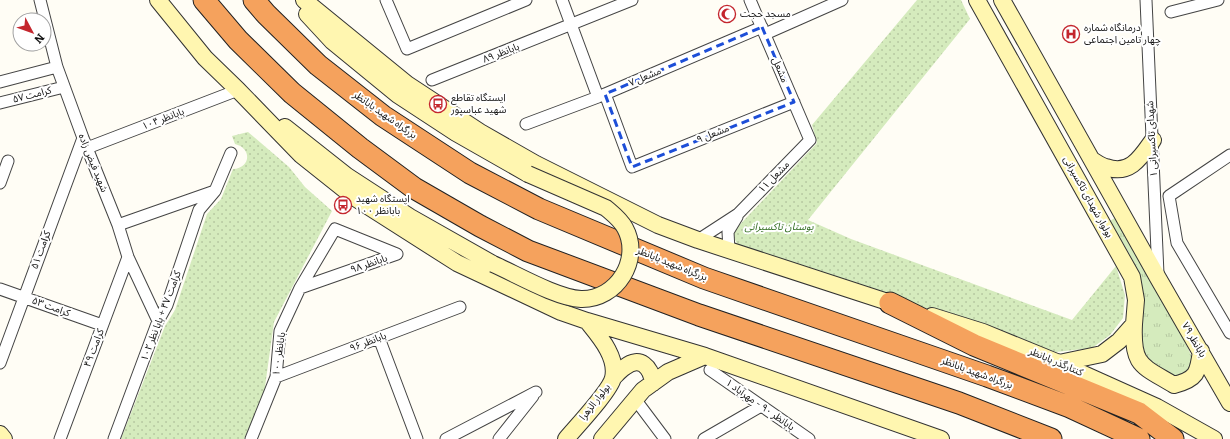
<svg xmlns="http://www.w3.org/2000/svg" width="1230" height="439" font-family="Bitter,'Noto Sans Arabic',serif">
	<style>
		.grass { fill: url(#grass-tufts) }
		.park { fill: url(#park-dots) }
		.lines { fill: none; stroke-linecap: round; stroke-linejoin: round }
		.street-casing { stroke: #444; stroke-width: 13 }
		.secondary-casing { stroke: #333; stroke-width: 18 }
		.highway-casing { stroke: #222; stroke-width: 23 }
		.street { stroke: #fff; stroke-width: 11 }
		.secondary { stroke: #fff6b0; stroke-width: 16 }
		.highway { stroke: #f5a25d; stroke-width: 21 }
		.secondary-bridge-casing { stroke: #333; stroke-width: 18; stroke-linecap: butt }
		.secondary-bridge { stroke: #fff6b0; stroke-width: 16 }
		.marked { fill: none; stroke: #1d4ed8; stroke-width: 3; stroke-dasharray: 8 5; stroke-linejoin: round }
		.labels { text-anchor: middle; dominant-baseline: central; stroke-width: 4; stroke-linejoin: round; paint-order: stroke }
		.poi-label { font-size: 10px; fill: #111; stroke: #fff; text-anchor: start }
		.street-label { font-size: 10px; fill: #111; stroke: #fff }
		.park-label { font-size: 10px; font-style: italic; fill: #2f6b1f; stroke: #fff }
	</style>
	<defs>
		<pattern id="grass-tufts" width="24" height="20" patternUnits="userSpaceOnUse"><rect width="24" height="20" fill="#d5ebbd"/><path d="M3 7l-1-3M5 7V3M7 7l1-3M15 17l-1-3M17 17v-4M19 17l1-3" fill="none" stroke="#b6c8a1"/></pattern>
		<pattern id="park-dots" width="8" height="8" patternUnits="userSpaceOnUse"><rect width="8" height="8" fill="#d5ebbd"/><path d="M2 2h.1M6 6h.1" fill="none" stroke="#b6c8a1" stroke-width="1.8" stroke-linecap="round"/></pattern>
	</defs>
	<rect width="100%" height="100%" fill="#fffdf5"/>
	<path class="grass" d="M1116,217L1178,327L1192,357L1193,365L1190,372L1177,378C1168,374 1156,371 1149,364C1130,347 1147,310 1142,287C1137,263 1122,242 1110,221Z"/>
	<path class="park" d="M917,0H961L970,19L808,220L851,239L1072,320L1116,266L1125,295L1123,318L1110,335L1092,348L1056,352L737,244L732,233L817,143L812,125Z
		M248,132L289,167L305,187L332,211L274,322L264,394L244,439H121L165,326L175,310L207,214L221,199L233,169C251,168 252,148 235,144L232,136Z"/>
	<g class="lines">
		<g class="street-casing">
			<path id="street" d="M40,0L57,67L83,138L118,225L128,257L158,321
				M386,0L407,49L526,0
				M562,0L598,97
				M1146,0L1158,274
				M1171,12L1218,0
				M765,34L842,0
				M432,80L632,0
				M0,82L57,67
				M605,94L632,167L794,102
				M0,103L64,87
				M526,124L598,97L762,27
				M87,148L238,90
				M1230,155L1169,196L1177,243L1230,333
				M0,183L8,161
				M118,225L215,191
				M698,240L738,214L810,140L750,0
				M729,250L728,232L737,217
				M0,289L102,325
				M379,338L417,439
				M0,363L83,138
				M710,370L809,439
				M276,377L460,307
				M635,399L665,439
				M60,439L128,257
				M114,439L158,321L167,305L199,210L215,191L231,153
				M251,439L276,377L280,331L300,288L335,229L397,254L300,288
				M446,439L536,392
				M499,439L533,396
				M704,439L761,406"/>
		</g>
		<g class="secondary-casing">
			<path id="secondary" d="M158,0L205,58L238,90L301,155L355,198L457,263L561,312L587,321L705,356L941,439
				M304,0L407,84L480,132L536,164L658,225L698,240L900,306
				M977,0L1132,277L1136,300L1134,324L1119,341L1102,354L1059,363
				M1002,0L1158,278L1230,403
				M307,14L332,41L398,95L456,133L528,174
				M285,127L347,176L410,217L493,264
				M1092,160C1096,162 1101,166 1106,167C1130,176 1141,157 1153,140
				M932,316L983,332L1059,363L1157,407L1214,439
				M1134,324C1132,366 1141,365 1174,385C1197,379 1198,373 1201,351
				M613,378C617,374 620,370 625,367C640,355 651,367 653,383
				M0,434L4,439
				M566,439C576,427 610,391 613,378C618,357 599,336 587,321
				M602,439L643,390L668,372L705,356"/>
		</g>
		<g class="highway-casing">
			<path id="highway" d="M204,0L238,40L292,93L360,148L414,188L480,226L528,251L699,315L959,403L1051,439
				M254,0L266,14L318,65L383,116L470,173L539,209L704,278L987,376L1070,407L1139,439
				M890,303L974,345L1139,413L1173,439"/>
		</g>
		<use href="#street" class="street"/>
		<use href="#secondary" class="secondary"/>
		<use href="#highway" class="highway"/>
		<g class="secondary-bridge-casing">
			<path id="secondary-bridge" d="M493,264C516,274 557,298 581,299C617,300 642,259 625,228C620,219 613,214 606,208L528,174"/>
		</g>
		<use href="#secondary-bridge" class="secondary-bridge"/>
	</g>
	<path class="marked" d="M762,27L794,102L632,167L605,94Z"/>
	<defs>
		<g id="mosque-ring" transform="scale(0.9)"><circle r="9.5" fill="#fff" stroke="#c4262e" stroke-width="1.5"/><path d="M3.5-4.9A6 6 0 1 0 3.5 4.9A5 5 0 1 1 3.5-4.9Z" fill="#c4262e"/></g>
		<g id="hospital-ring" transform="scale(0.9)"><circle r="9.5" fill="#fff" stroke="#c4262e" stroke-width="1.5"/><path d="M-5-5h3v3.5h4V-5h3V5h-3V1.5h-4V5h-3Z" fill="#c4262e"/></g>
		<g id="bus-ring" transform="scale(0.9)"><circle r="9.5" fill="#fff" stroke="#c4262e" stroke-width="1.5"/><path d="M-5-6H5V4H4V6H2V4H-2V6H-4V4H-5ZM-3.5-4V0h7V-4ZM-3.5 1.2v1.5H-2V1.2ZM2 1.2v1.5H3.5V1.2Z" fill="#c4262e"/></g>
	</defs>
	<g fill-rule="evenodd">
		<use href="#mosque-ring" x="727" y="14"/>
		<use href="#hospital-ring" x="1071" y="34"/>
		<use href="#bus-ring" x="438" y="104"/>
		<use href="#bus-ring" x="343" y="205"/>
	</g>
	<g class="labels">
		<g class="poi-label">
			<text x="740" y="14">مسجد حجت</text>
			<text x="1084" y="28">درمانگاه شماره<tspan x="1084" dy="12">چهار تامین اجتماعی</tspan></text>
			<text x="451" y="98">ایستگاه تقاطع<tspan x="451" dy="12">شهید عباسپور</tspan></text>
			<text x="356" y="199">ایستگاه شهید<tspan x="356" dy="12">بابانظر ۱۰۰</tspan></text>
		</g>
		<g class="street-label">
			<text transform="translate(501 53) rotate(-21)">بابانظر ۸۹</text>
			<text transform="translate(780 70) rotate(67)">مشعل</text>
			<text transform="translate(645 77) rotate(-23)">مشعل ۷</text>
			<text transform="translate(32 95) rotate(-14)">کرامت ۵۷</text>
			<text transform="translate(385 115) rotate(35)">بزرگراه شهید بابانظر</text>
			<text transform="translate(163 119) rotate(-21)">بابانظر ۱۰۴</text>
			<text transform="translate(713 134) rotate(-22)">مشعل ۹</text>
			<text transform="translate(1152 139) rotate(-93)">شهدای تاکسیرانی ۱</text>
			<text transform="translate(93 163) rotate(68)">شهید فیض زاده</text>
			<text transform="translate(774 177) rotate(-46)">مشعل ۱۱</text>
			<text transform="translate(1088 197) rotate(61)">بولوار شهدای تاکسیرانی</text>
			<text transform="translate(41 250) rotate(-70)">کرامت ۵۱</text>
			<text transform="translate(369 264) rotate(-19)">بابانظر ۹۸</text>
			<text transform="translate(672 264) rotate(22)">بزرگراه شهید بابانظر</text>
			<text transform="translate(51 307) rotate(20)">کرامت ۵۳</text>
			<text transform="translate(161 316) rotate(-69)">کرامت ۴۷ + بابا نظر ۱۰۲</text>
			<text transform="translate(1194 340) rotate(60)">بابانظر ۷۹</text>
			<text transform="translate(368 342) rotate(-21)">بابانظر ۹۶</text>
			<text transform="translate(94 348) rotate(-69)">کرامت ۴۹</text>
			<text transform="translate(279 354) rotate(-82)">بابانظر ۱۰۰</text>
			<text transform="translate(1056 362) rotate(23)">کنتارگذر بابانظر</text>
			<text transform="translate(977 373) rotate(20)">بزرگراه شهید بابانظر</text>
			<text transform="translate(595 402) rotate(-52)">بولوار الزهرا</text>
			<text transform="translate(760 405) rotate(35)">بابانظر ۹۰ - مهرآباد ۱</text>
		</g>
		<g class="park-label">
			<text x="779" y="227">بوستان تاکسیرانی</text>
		</g>
	</g>
	<g transform="translate(32 32) rotate(131)"><circle r="19" fill="#ffffff" stroke="#a0a0a0"/>
	<path d="M0-3L7 15L0 10L-7 15Z" fill="#c4262e"/>
	<text y="-6" font-size="11" font-weight="bold" text-anchor="middle" fill="#111111">N</text>
	</g>
</svg>
